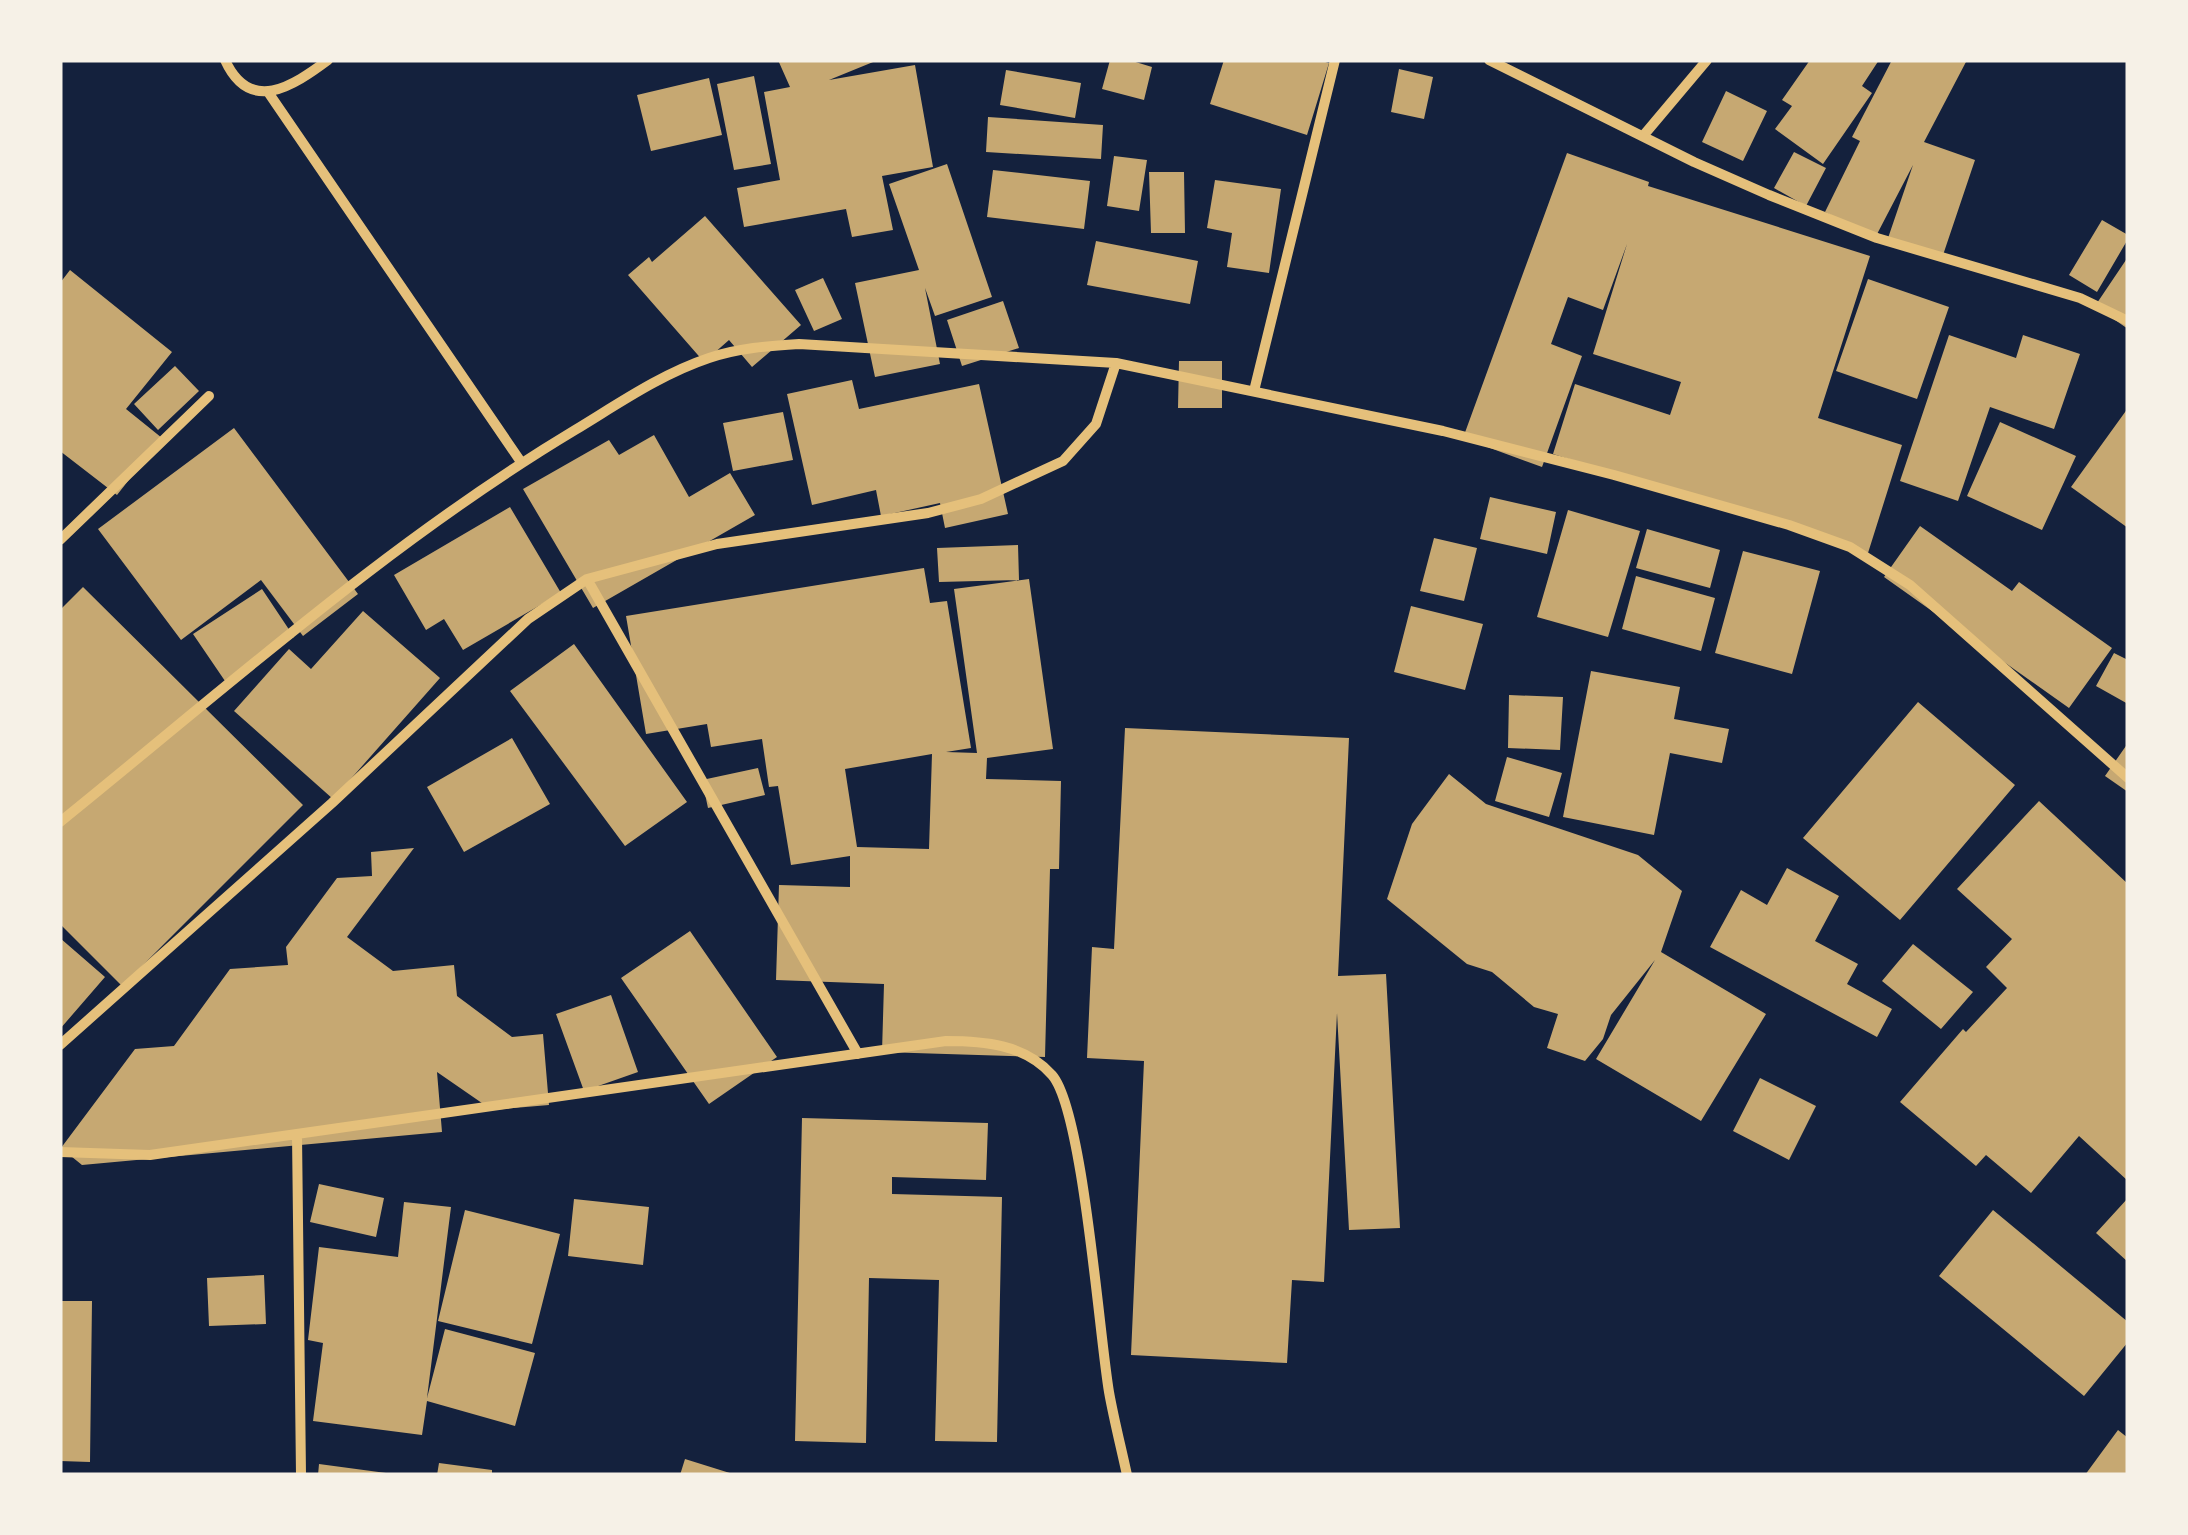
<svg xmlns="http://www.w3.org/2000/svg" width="2188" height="1535" font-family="'Archivo Narrow',sans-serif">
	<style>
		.building { fill: #c6a872; fill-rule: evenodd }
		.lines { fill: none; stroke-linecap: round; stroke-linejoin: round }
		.minor { stroke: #e5c07b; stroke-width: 10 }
	</style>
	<rect width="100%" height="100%" fill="#14213d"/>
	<path class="building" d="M778,60H878L829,80L915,65L933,167L882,176L893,230L852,237L846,209L744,227L737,188L780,180L764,92L790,87Z
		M1110,60H1129L1152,67L1144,100L1102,89Z
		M1224,60H1318L1329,63L1307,135L1210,104Z
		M1810,60H1879L1862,86L1872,93L1823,164L1775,129L1792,106L1782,100Z
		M1892,60H1967L1924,142L1975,160L1942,258L1887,241L1913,165L1875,238L1825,212L1860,141L1852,137Z
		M1399,69L1433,77L1424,119L1391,112Z
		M1006,70L1081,83L1075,118L1000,105Z
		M754,76L771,164L734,170L717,84Z
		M709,78L722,135L651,151L637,95Z
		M1726,91L1767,111L1743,161L1702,142Z
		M988,117L1103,125L1101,159L986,152Z
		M1794,152L1826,168L1806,206L1774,188Z
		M1567,153L1649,182L1648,186L1870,256L1818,418L1902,445L1868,553L1553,454L1575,384L1670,415L1681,382L1593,354L1627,244L1603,310L1568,297L1551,344L1582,356L1542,467L1463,438Z
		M1114,156L1147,160L1139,211L1107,206Z
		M947,164L992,297L935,316L925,288L940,364L875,377L855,283L919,270L889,184Z
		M993,170L1090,181L1084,229L987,217Z
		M1149,172H1184L1185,233H1151Z
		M1215,180L1281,189L1269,273L1227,267L1232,233L1207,228Z
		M705,216L801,325L752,367L729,340L704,362L628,275L649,257L652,262Z
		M2102,220L2128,235V239L2097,292L2069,275Z
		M1096,241L1198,261L1190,304L1087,285Z
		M2128,257V329L2095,306Z
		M70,270L172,352L126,409L162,438L117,495L60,451V283Z
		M823,278L842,319L814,331L795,290Z
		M1868,279L1949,307L1917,399L1836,371Z
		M1003,301L1019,348L962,366L947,320Z
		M1949,335L2016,358L2023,335L2080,354L2054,429L1990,407L1958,501L1900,481Z
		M1179,361H1222V408H1178Z
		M175,366L199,391L158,430L134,404Z
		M852,380L859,409L979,384L1008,514L945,528L940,503L881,516L876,490L812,505L787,394Z
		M2128,408V528L2071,487Z
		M783,412L793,460L733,471L723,423Z
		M2000,422L2076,456L2042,530L1967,496Z
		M234,428L358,594L303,636L261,580L181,640L98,529Z
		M654,435L689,497L730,473L755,515L593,608L523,489L609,440L619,455Z
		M1490,497L1556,512L1547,554L1480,539Z
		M510,507L561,593L463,650L444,619L426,630L394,575Z
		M1568,510L1640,531L1608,637L1537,617Z
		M1920,526L2012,591L2019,582L2112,648L2069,708L1884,577Z
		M1647,529L1720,550L1710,588L1636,568Z
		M1434,538L1477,548L1464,601L1420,591Z
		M1018,545L1019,580L939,582L937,548Z
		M1743,551L1820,571L1792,674L1715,653Z
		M924,568L930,603L947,601L971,748L946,752L977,753L954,589L1029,579L1053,749L987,758L986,779L1061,781L1059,869H1050L1045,1057L882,1052L884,984L776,980L779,885L850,887V856L791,865L778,786L769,787L762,739L711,747L707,724L646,734L626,616ZM932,754L929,849L857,847L845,769Z
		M1636,576L1715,598L1701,651L1622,629Z
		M83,587L303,805L122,986L60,924V610Z
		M262,589L294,637L225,681L193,634Z
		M1411,606L1483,624L1465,690L1394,672Z
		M363,611L440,678L333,799L234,711L289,649L311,669Z
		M574,644L687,802L625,846L510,691Z
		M2114,653L2128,660V704L2096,686Z
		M1591,671L1680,687L1674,719L1729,729L1722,763L1670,753L1654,835L1563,817Z
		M1509,695L1563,697L1560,750L1508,748Z
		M1918,702L2015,785L1900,920L1803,838Z
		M1125,728L1349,738L1338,976L1386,974L1400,1228L1349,1230L1337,1013L1324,1282L1292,1280L1287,1363L1131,1355L1144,1061L1087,1058L1092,947L1114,949Z
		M512,738L550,804L464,852L427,787Z
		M2128,743V792L2105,776Z
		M1507,757L1562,773L1549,817L1495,801Z
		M758,768L765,795L708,808L702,780Z
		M1449,774L1486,804L1638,855L1682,891L1661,952L1766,1014L1701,1121L1596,1059L1655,960L1611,1015L1603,1039L1585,1061L1547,1048L1558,1014L1534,1007L1492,972L1467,964L1387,899L1412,824Z
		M2039,801L2128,884V1181L2079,1136L2031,1193L1986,1155L1976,1166L1900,1102L1963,1029L1966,1032L2007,988L1986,967L2012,939L1957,889Z
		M414,848L347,937L393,971L454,965L457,996L512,1037L543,1034L549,1105L492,1110L437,1072L442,1132L82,1165L61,1148L135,1049L174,1046L230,969L288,965L286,947L337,878L372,876L371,852Z
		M1787,868L1839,896L1815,941L1858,964L1847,984L1892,1009L1877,1037L1710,947L1741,890L1767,905Z
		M690,931L777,1057L709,1104L621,978Z
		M60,938L105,977L60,1029Z
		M1913,944L1973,992L1941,1029L1882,981Z
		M611,995L638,1072L584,1091L556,1014Z
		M1760,1078L1816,1106L1789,1160L1733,1131Z
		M802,1118L988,1123L986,1180L892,1177V1194L1002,1197L997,1442L935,1441L939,1280L869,1278L866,1443L795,1441Z
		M319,1184L384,1198L376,1237L310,1222Z
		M2128,1198V1262L2096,1233Z
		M574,1199L649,1207L643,1265L568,1256Z
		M404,1202L451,1207L427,1398L445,1329L535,1353L515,1426L427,1401L422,1435L313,1421L323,1343L308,1340L319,1247L398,1257Z
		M465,1210L560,1234L532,1344L438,1321Z
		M1993,1210L2128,1322V1342L2084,1396L1939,1276Z
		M264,1275L266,1324L209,1326L207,1278Z
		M60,1301H92L90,1462L60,1461Z
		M2118,1430L2128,1438V1475H2085Z
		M685,1459L733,1474V1475H680Z
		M439,1463L492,1470V1475H437Z
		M319,1464L386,1473V1475H318Z"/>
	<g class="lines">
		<path class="minor" d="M225,60C250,115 293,86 328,60
			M1489,60L1694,162L1769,195L1877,238L2080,298L2128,321
			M268,92L521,462
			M1643,136L1707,60
			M1254,391L1335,60
			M60,540L209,396
			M587,579L858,1054
			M60,822C227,687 390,541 575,430C618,404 661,374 709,358C738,348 768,346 799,344L1116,363L1443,431L1614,475L1789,525L1850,547L1910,585L2128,778
			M60,1045L332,803L528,619L587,579L717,544L928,513L981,499L1063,461L1096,424L1116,363
			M297,1135L301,1475
			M60,1152L150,1155L946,1041C983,1041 1025,1044 1052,1075C1083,1110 1099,1333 1109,1392C1114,1420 1121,1447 1127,1475"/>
	</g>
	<rect width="2188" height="1535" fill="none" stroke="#f6f1e7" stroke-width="125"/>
</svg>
